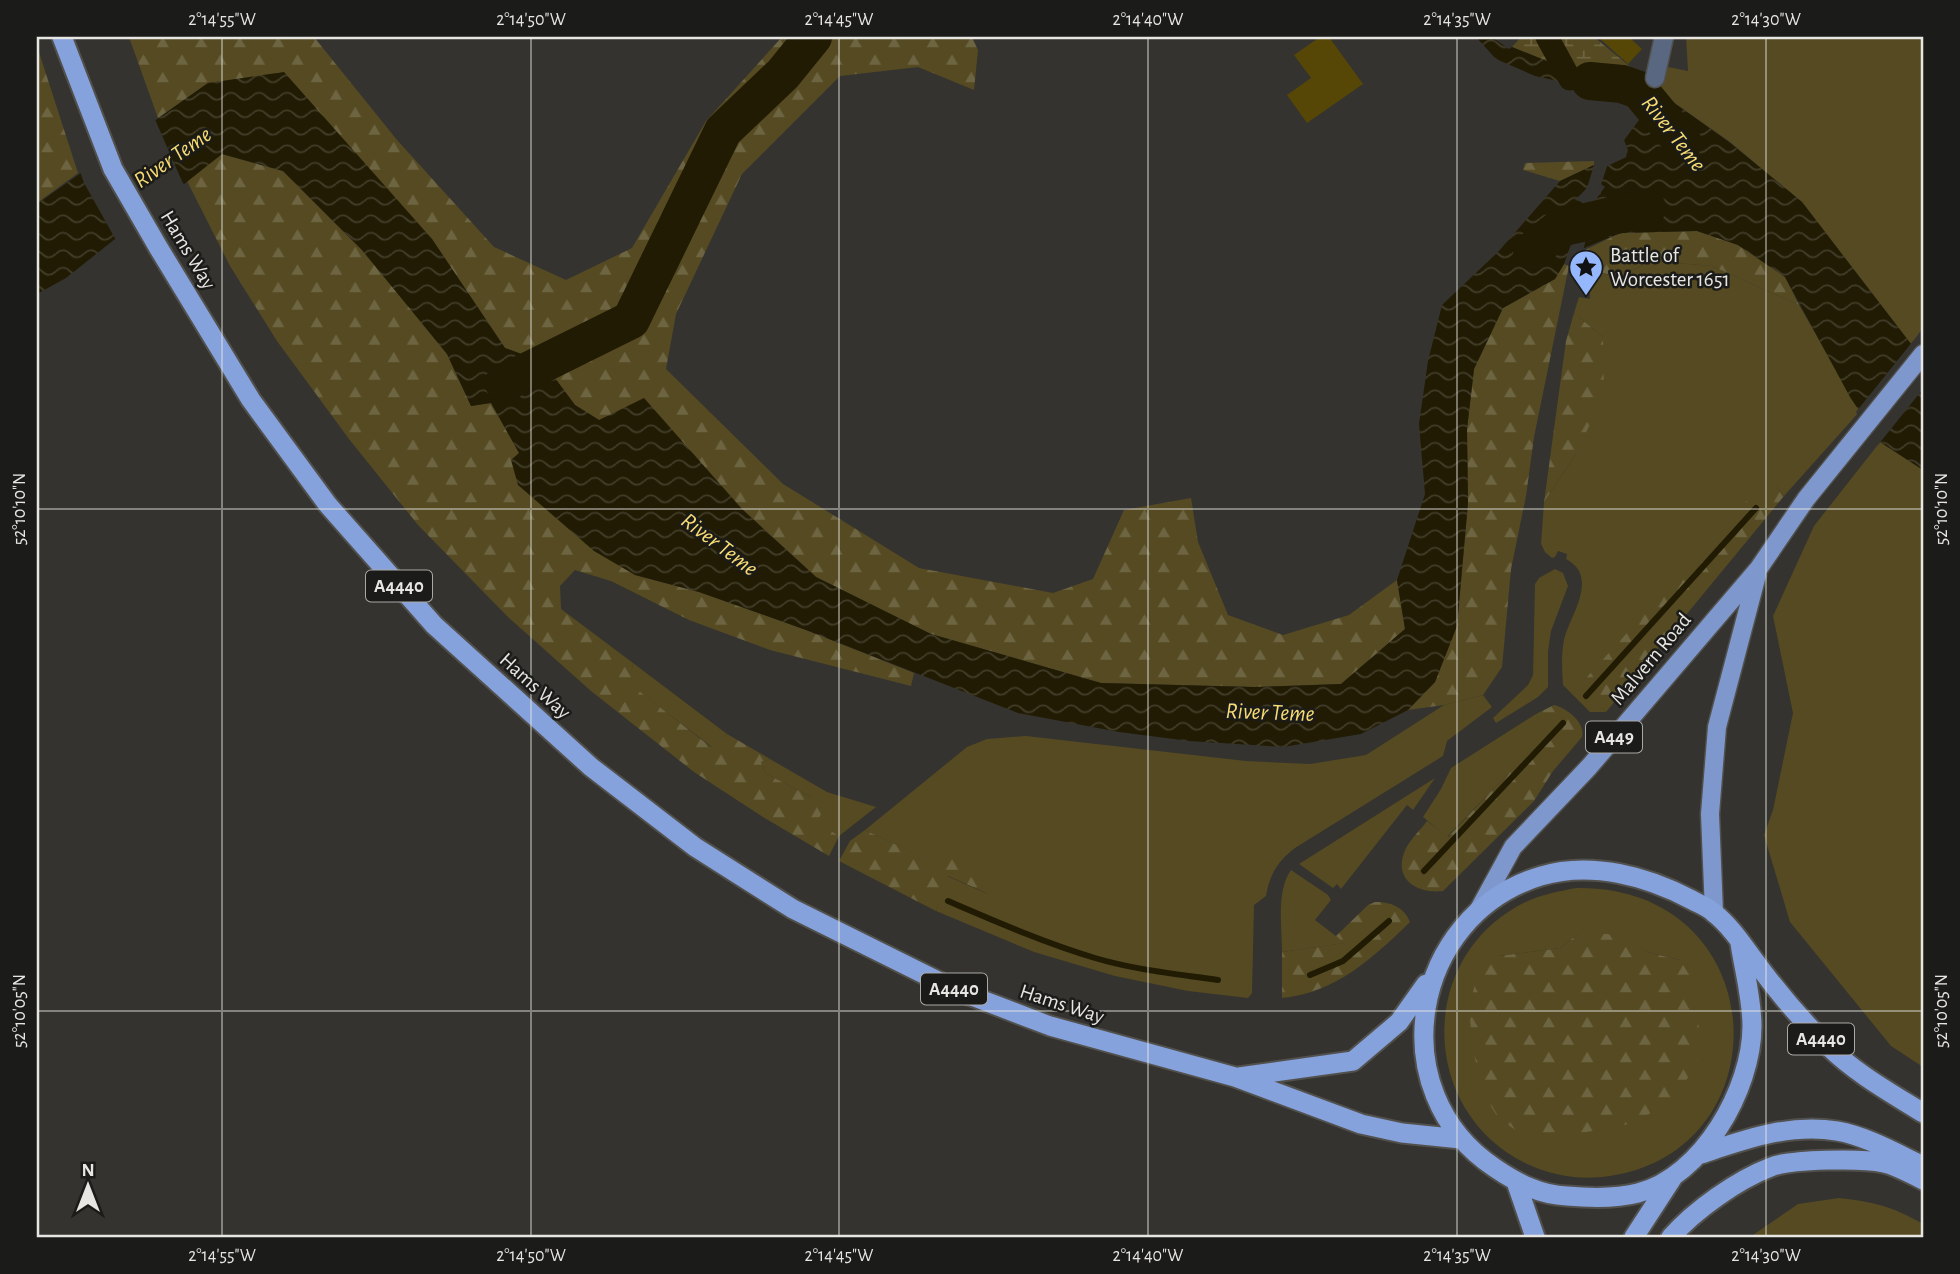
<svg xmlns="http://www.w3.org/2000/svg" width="1960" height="1274" font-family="'Alegreya Sans',sans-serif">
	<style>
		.green { fill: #554a21; fill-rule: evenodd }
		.forest { fill: url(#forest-firs) }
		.wetland { fill: url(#wetland-marsh) }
		.water { fill: url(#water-waves) }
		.pier { fill: #34332f }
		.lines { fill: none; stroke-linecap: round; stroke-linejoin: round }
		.stream { stroke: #211b04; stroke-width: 6 }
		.canal { stroke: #211b04; stroke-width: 23 }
		.river { stroke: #211b04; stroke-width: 38 }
		.building { fill: #564707 }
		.minor-casing { stroke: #51504c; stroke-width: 21 }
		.primary-casing { stroke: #51504c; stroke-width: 21 }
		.trunk-casing { stroke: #51504c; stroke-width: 23 }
		.minor { stroke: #5a6780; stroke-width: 18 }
		.primary { stroke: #7e98cd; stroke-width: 18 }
		.trunk { stroke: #86a2dc; stroke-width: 19 }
		.ticks { fill: none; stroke: #e7e6e3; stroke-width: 2; stroke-opacity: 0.45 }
		.labels { text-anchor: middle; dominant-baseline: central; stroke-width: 5; stroke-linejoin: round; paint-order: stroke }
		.shield { fill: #1b1b19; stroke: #aaa9a6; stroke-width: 2 }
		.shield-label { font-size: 19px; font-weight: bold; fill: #e7e6e3 }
		.street-label { font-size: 21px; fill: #e7e6e3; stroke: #1b1b19 }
		.poi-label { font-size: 21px; fill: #e7e6e3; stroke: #1b1b19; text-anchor: start }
		.water-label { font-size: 23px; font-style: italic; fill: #f7db73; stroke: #1b1b19 }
		.neatline { fill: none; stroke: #e7e6e3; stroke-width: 2.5 }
		.ticks-label { font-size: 18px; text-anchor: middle; fill: #e7e6e3 }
	</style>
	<defs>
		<pattern id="forest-firs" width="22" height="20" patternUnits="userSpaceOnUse" patternTransform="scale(1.75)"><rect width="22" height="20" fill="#554a21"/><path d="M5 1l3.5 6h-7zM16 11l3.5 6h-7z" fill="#6d6441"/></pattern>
		<pattern id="wetland-marsh" width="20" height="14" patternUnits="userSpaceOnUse" patternTransform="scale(1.75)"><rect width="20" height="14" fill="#554a21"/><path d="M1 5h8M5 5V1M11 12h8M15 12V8" fill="none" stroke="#6d6441"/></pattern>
		<pattern id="water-waves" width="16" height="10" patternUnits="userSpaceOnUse" patternTransform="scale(1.75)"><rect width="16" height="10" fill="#211b04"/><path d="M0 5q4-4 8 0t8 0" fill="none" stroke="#413c28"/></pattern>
	</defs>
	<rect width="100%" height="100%" fill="#34332f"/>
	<path class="green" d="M1686,37H1923V328L1911,344L1802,202L1730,142L1656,90L1668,67L1688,71Z
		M1653,261L1712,266L1799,305L1860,411L1784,496L1775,485L1579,687L1606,712H1590L1563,685C1562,670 1561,655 1564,640C1570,615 1600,577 1566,559L1567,554L1558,551L1555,557L1552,558L1545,552L1541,544L1544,502L1576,454L1603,337L1574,313L1579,297L1590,299V272L1619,276Z
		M1880,442L1923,470V1067L1891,1046L1790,922L1764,835L1773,810L1793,713L1773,616L1814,526Z
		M1555,569L1563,573L1568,586L1551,631L1548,652V687L1538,697L1496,723L1493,718L1528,685L1533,675L1535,584L1539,578Z
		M633,663L727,734L712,747L629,684Z
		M1483,695L1492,707L1447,741L1443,756L1295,848C1277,862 1270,874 1266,896L1254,905L1252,993L1248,998L1188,991L1115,976L1034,952L936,911L947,876L988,894L940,866L865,830L967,747L987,739L1026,736L1246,761L1310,764L1366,755L1444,705Z
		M1536,714L1544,736L1447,837L1423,817L1441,789L1451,768Z
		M770,759L827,792L876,807L839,836L816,822L811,797L765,773L761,762Z
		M1435,778L1413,810L1407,805L1341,889L1337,884L1333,888L1299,864Z
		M1291,870L1328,895L1331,900L1315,920L1345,943L1282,952C1282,927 1276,891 1291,870Z
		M1576,888C1777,885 1786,1158 1602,1177C1575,1180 1548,1174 1525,1163C1422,1112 1416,965 1516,907C1534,896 1555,892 1576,888ZM1578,934L1630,939L1647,952L1680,960L1499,956L1560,948Z
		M1839,1198C1874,1202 1892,1206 1923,1224V1237H1750L1798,1204Z"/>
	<path class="forest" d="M129,37H314L397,140L494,247L566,280L632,248L706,121L782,37H972L978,50L974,90L918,67L840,76L742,174L676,314L666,369L783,484L919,568L1053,593L1093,579L1124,510L1191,498L1198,542L1228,615L1283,635L1349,615L1397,580L1405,629L1341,684L1254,687L1101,683L931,634L816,577L742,509L575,405L543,362L505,348L432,239L208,83L158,118Z
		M37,46L78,173L37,203Z
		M222,154L283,171L362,250L447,354L471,406L491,403L519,453L635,575L699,592L806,630L914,673L911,686L770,650L689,620L611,581L575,570L560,586L561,609L633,663L630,684L711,747L727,734L770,759L761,762L765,773L811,797L821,814L817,822L839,836L829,856L763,817L694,772L591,691L507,616L418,525L349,439L277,341L230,266L187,181Z
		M1594,161V165L1560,181L1523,170L1525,163Z
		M1697,231L1738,245L1785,277L1799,305L1712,266L1653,261L1619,276L1590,271L1583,251L1620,233Z
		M1564,264L1569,266L1534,437L1526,496L1511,569L1502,667L1483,695L1444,705L1408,710L1435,682L1457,626L1468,505L1467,429L1474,369L1503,308L1555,279Z
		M1574,313L1603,337L1604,394L1576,454L1544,502L1566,341Z
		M1761,485H1775L1784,496L1606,712L1578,687Z
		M1554,705C1567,708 1586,723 1582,737L1553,771L1534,801L1443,891C1419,894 1394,881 1404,853C1408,841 1420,831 1427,821L1448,837L1543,736L1536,714Z
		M865,830L939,865L947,840L971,858L989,894L948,876L936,911L839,861L850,841Z
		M1375,902C1391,902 1404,907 1410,922C1373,958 1335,993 1282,998V952L1344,943L1336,936L1368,905Z
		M1578,934H1607L1631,939L1647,952L1680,960L1693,981L1699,1029L1698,1060L1676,1098L1634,1123L1555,1138H1527L1498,1118L1483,1093L1473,1050L1469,1008L1478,972L1499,956L1560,948Z"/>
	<path class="wetland" d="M1521,37H1594L1638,73L1647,78L1644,84L1623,78L1574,72L1512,47Z"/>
	<path class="water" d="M1476,37H1492L1509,49L1512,47L1574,72L1623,78L1644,84L1637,98L1620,90L1576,85L1535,76L1496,59Z
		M284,72L432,239L505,348L543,362L575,405L599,420L644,398L742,509L816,577L931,634L1101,683L1254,687L1341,684L1405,629L1397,580L1425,494L1419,424L1428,361L1442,305L1498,252L1560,181L1594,165L1587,188L1575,200L1583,202L1577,223L1568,234L1574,236L1564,264L1555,279L1503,308L1474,369L1467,429L1468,502L1457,626L1435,682L1408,710L1361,734L1283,747L1189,741L1119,732L1018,713L806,630L699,592L635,575L594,551L518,485L511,460L519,453L491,403L471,406L447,354L362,250L283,171L222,154L66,278L37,294V204L208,83Z
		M1656,90L1729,142L1802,202L1911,344L1923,366V470L1880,442L1850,397L1785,277L1738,245L1697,231L1620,233L1582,249L1588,229L1598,218L1592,215L1598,196L1601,194V184L1607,166L1626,157L1624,140L1647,109Z"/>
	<path class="pier" d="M1658,87L1647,109L1624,140L1628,150L1626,157L1607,166L1601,184L1605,187L1598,196L1592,214L1598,219L1588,229L1583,252H1580L1579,248L1585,227L1593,219L1589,214L1595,195L1601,188L1598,183L1604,165L1610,159L1623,154L1624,150L1620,139L1644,107L1653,88Z
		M154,117L185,188L117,242L84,183L79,169Z
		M1913,341L1923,359V389L1878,445L1856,412Z"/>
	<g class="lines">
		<path class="stream" d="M1586,696L1756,508
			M1424,871L1563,723
			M948,901C997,922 1045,943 1095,958C1135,970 1177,974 1218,980
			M1310,975L1343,961L1389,921"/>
		<path class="canal" d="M1547,37L1570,79"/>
		<path class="river" d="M1590,81L1622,84L1639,90L1683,143
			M1532,251L1560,228L1647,208
			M504,383L631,320L723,131L783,74L813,37"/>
	</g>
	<path class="building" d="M1320,37H1329L1363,84L1307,123L1287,95L1311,78L1294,55Z
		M1598,37H1629L1642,49L1628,64Z"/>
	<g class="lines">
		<g class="minor-casing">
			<path id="minor" d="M1655,78L1664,37"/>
		</g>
		<g class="primary-casing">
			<path id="primary" d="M1478,911L1513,847L1589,767L1759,568L1806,499L1923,354
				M1714,912L1710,814L1717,727L1757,575"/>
		</g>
		<g class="trunk-casing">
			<path id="trunk" d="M62,37L113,169L158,247L251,400L328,505L434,625L591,767L695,847L793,909L956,990L1050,1026L1235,1077L1361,1124L1402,1133L1461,1139
				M1740,943C1744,970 1752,999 1752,1026C1752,1089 1702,1177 1638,1193C1615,1199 1590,1198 1567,1196C1540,1195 1517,1183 1495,1168C1380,1092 1411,915 1541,876C1591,861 1647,876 1692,900C1699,904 1708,907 1714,913C1732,927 1746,950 1760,968C1781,996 1803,1022 1828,1046C1855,1073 1891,1093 1923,1113
				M1239,1077L1353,1061L1399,1022L1426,984
				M1698,1155C1744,1140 1788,1123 1837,1131C1866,1136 1896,1153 1923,1166
				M1516,1182L1535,1237
				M1634,1237L1673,1177
				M1671,1237C1695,1210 1737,1180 1771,1167C1791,1159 1862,1158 1884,1163C1897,1166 1911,1174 1923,1180"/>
		</g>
		<use href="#minor" class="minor"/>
		<use href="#primary" class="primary"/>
		<use href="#trunk" class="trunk"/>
	</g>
	<path class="ticks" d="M222,37V1237M531,37V1237M839,37V1237M1148,37V1237M1457,37V1237M1766,37V1237M37,509H1923M37,1011H1923"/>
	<defs>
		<g id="sight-pin" transform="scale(1.75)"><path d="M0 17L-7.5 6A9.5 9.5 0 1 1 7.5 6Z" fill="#94b7fd" stroke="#1b1b19"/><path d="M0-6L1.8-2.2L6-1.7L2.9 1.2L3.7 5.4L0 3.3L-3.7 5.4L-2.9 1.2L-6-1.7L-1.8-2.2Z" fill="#111"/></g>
	</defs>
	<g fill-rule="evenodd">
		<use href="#sight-pin" x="1586" y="267"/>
	</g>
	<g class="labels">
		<g class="shield">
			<rect x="366" y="570.5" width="66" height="31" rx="5"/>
			<rect x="1586" y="721.5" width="56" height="31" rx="5"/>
			<rect x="921" y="973.5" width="66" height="31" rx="5"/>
			<rect x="1788" y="1023.5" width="66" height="31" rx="5"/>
		</g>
		<g class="shield-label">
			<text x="399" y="586">A4440</text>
			<text x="1614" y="737">A449</text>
			<text x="954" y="989">A4440</text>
			<text x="1821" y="1039">A4440</text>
		</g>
		<g class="street-label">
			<text transform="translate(188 250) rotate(59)">Hams Way</text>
			<text transform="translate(1651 659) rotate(-50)">Malvern Road</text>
			<text transform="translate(535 686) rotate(42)">Hams Way</text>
			<text transform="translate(1062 1004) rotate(18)">Hams Way</text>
		</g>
		<g class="poi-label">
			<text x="1610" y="255">Battle of<tspan x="1610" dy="24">Worcester 1651</tspan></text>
		</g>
		<g class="water-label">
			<text transform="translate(1673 134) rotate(52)">River Teme</text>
			<text transform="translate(173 158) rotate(-35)">River Teme</text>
			<text transform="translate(719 545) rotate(37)">River Teme</text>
			<text transform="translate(1270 713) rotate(2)">River Teme</text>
		</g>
	</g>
	<rect width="1960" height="1274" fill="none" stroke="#1b1b19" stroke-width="77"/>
	<g transform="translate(88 1186)" stroke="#1b1b19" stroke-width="5" paint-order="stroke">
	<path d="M0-5L12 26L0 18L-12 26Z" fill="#e7e6e3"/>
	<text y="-10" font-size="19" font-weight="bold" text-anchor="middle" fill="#e7e6e3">N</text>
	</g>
	<rect x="38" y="38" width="1884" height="1198" class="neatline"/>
	<g class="ticks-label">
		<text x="222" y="25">2°14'55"W</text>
		<text x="531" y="25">2°14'50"W</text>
		<text x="839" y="25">2°14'45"W</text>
		<text x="1148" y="25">2°14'40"W</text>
		<text x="1457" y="25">2°14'35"W</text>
		<text x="1766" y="25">2°14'30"W</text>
		<text transform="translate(19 509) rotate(-90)" y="6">52°10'10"N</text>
		<text transform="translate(1941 509) rotate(-90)" y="6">52°10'10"N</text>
		<text transform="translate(19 1011) rotate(-90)" y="6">52°10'05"N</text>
		<text transform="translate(1941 1011) rotate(-90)" y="6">52°10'05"N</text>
		<text x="222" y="1261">2°14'55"W</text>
		<text x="531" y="1261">2°14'50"W</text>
		<text x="839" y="1261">2°14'45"W</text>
		<text x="1148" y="1261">2°14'40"W</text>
		<text x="1457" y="1261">2°14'35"W</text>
		<text x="1766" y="1261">2°14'30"W</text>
	</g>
</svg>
